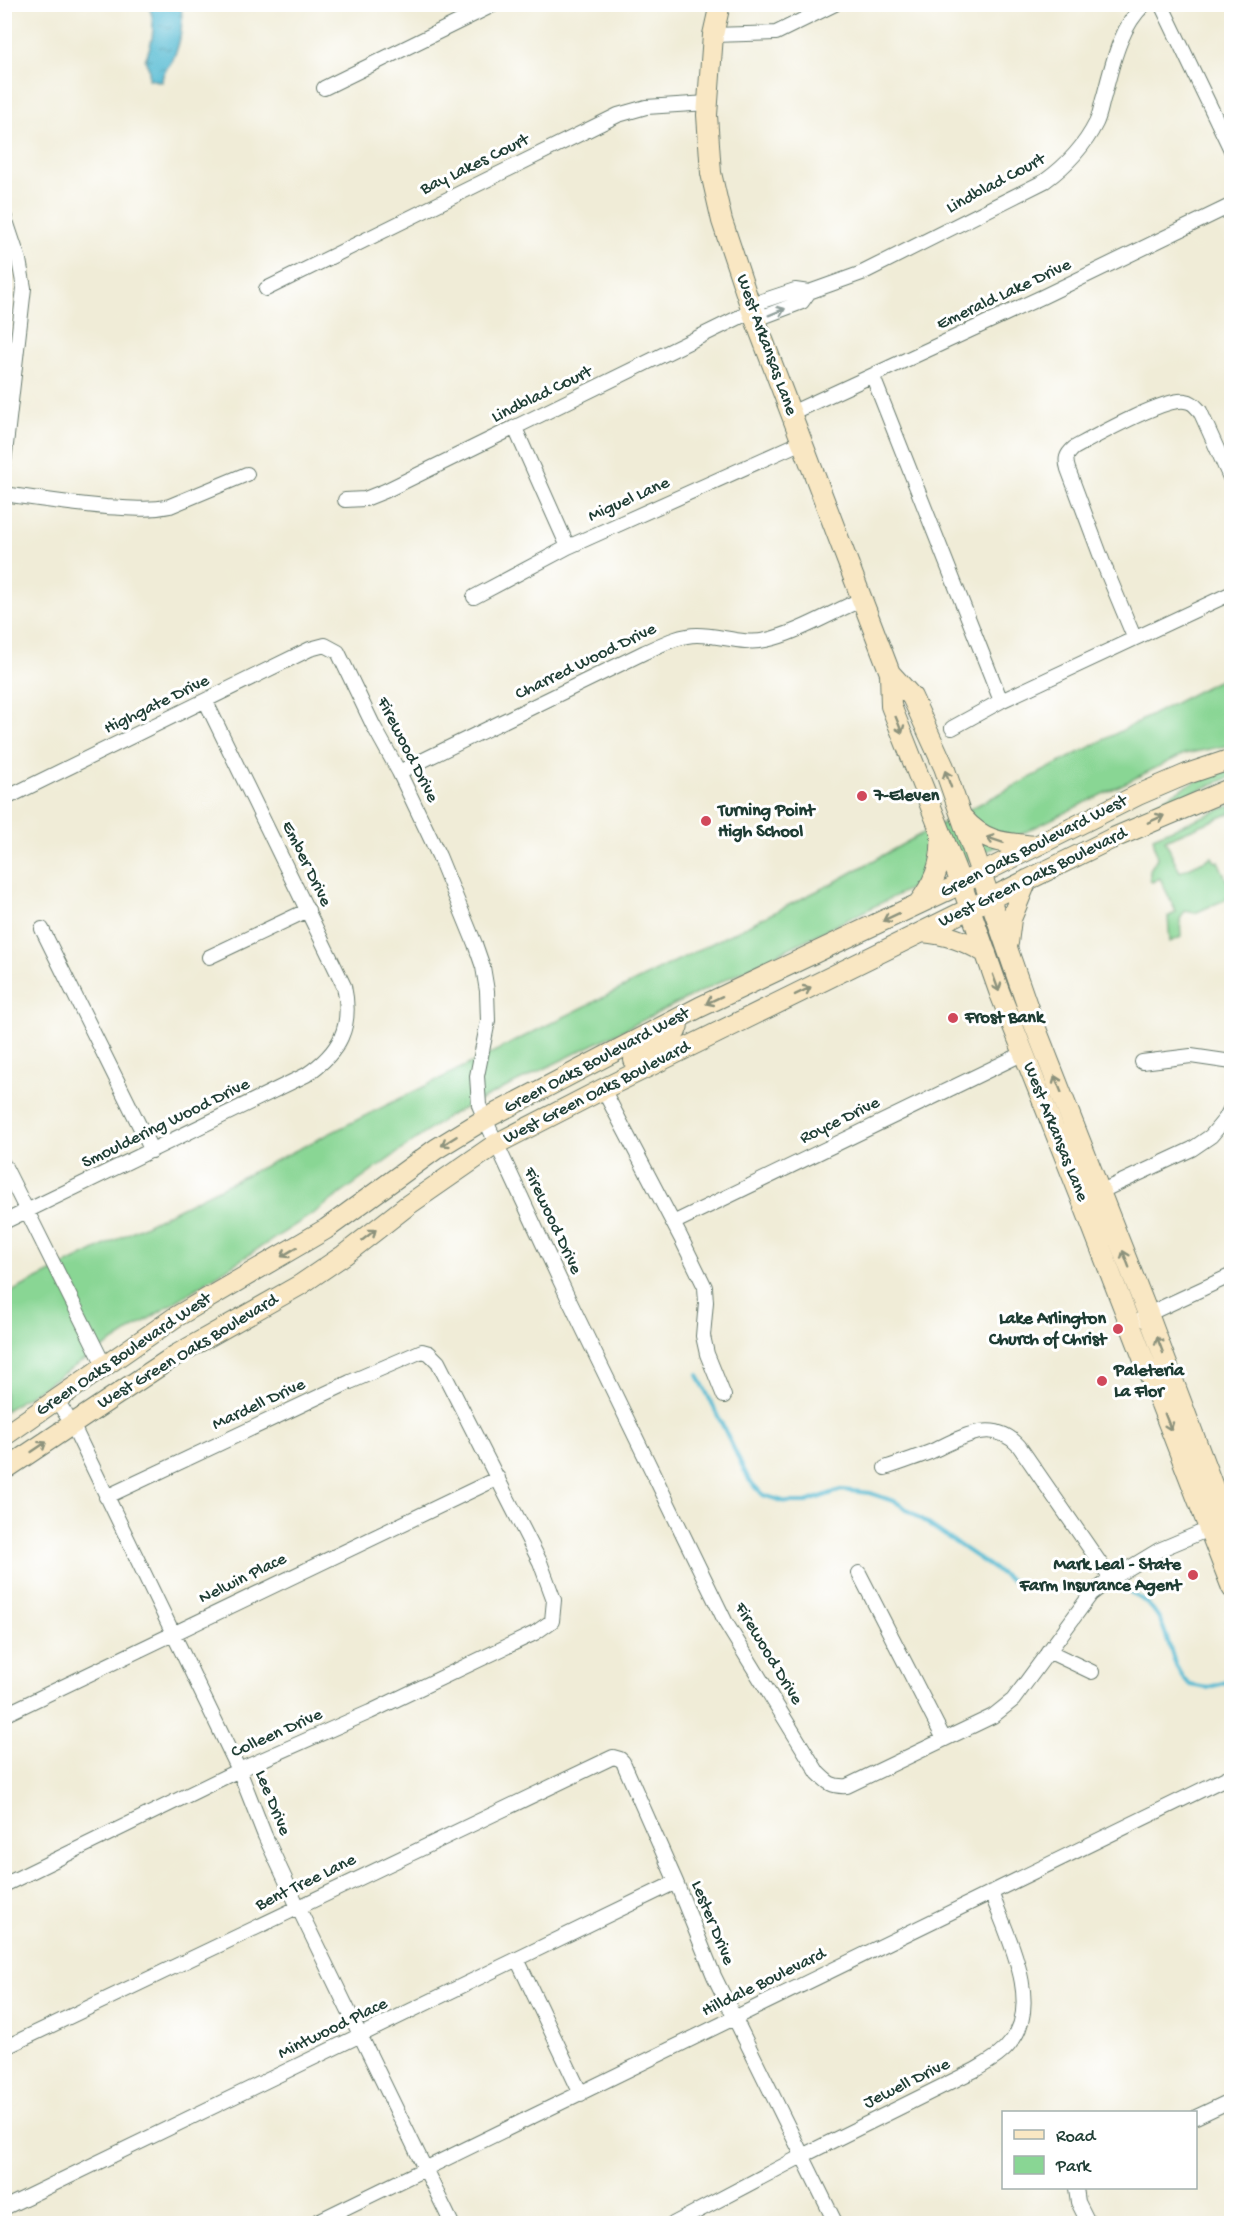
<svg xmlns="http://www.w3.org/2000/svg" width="1236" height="2228" font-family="'Gochi Hand',sans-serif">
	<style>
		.green { fill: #89d694; stroke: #548a64; stroke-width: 1.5 }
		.water { fill: url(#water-ripples); stroke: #397c83; stroke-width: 1.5 }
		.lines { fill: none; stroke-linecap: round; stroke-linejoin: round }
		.stream { stroke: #53bad2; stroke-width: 4 }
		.street-casing { stroke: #687a6d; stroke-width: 16 }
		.secondary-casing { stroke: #687a6d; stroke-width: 22 }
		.street { stroke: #fff; stroke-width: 14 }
		.secondary { stroke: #f9e7c3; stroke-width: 20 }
		.oneway { stroke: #8f9e9a }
		.oneway2 { stroke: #8c927c }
		.poi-dot { fill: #d1495b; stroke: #fff; stroke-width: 2 }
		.labels { text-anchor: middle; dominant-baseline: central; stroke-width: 6; stroke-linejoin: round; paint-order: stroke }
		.street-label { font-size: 18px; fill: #1f3d34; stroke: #fff }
		.poi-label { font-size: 18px; font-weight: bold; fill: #1f3d34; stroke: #fff; text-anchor: start }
	</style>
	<defs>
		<pattern id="water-ripples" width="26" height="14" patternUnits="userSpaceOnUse" patternTransform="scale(1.5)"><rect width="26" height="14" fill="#53bad2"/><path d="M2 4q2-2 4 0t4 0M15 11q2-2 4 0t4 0" fill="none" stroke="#4498ab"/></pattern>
	</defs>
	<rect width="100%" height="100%" fill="#fff"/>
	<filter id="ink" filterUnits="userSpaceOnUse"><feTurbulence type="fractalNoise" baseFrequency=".0167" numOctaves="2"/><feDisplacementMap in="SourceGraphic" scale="12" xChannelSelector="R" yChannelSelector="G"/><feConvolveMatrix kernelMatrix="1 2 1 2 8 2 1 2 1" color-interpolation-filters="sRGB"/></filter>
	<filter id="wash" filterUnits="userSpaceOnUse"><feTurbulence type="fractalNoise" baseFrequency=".008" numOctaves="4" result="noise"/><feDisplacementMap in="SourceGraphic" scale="24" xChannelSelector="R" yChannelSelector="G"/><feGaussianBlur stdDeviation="1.35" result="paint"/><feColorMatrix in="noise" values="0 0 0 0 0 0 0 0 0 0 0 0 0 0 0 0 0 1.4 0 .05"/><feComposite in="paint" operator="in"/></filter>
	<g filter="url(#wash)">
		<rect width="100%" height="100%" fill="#f0ecd7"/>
		<path class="green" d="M1223,678L1231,699V745L1184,754L450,1115L317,1211L5,1411V1295L833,883L914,838Z
			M1231,770V777L1153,809V805C1177,791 1204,774 1231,770Z
			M1231,805V813L1165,840L1180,872L1212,857L1215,862L1218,861L1231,890V897L1195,913L1185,911L1180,919L1181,937L1170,942L1168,917L1176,912L1160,878L1152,882L1150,880V870L1157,858L1153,837Z"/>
		<path class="water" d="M148,5H181C183,22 181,41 174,57C170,67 162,70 162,82L149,79V69L145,60C153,42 157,23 148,5Z"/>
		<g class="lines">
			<path class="stream" d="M698,1375L749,1480L763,1495L786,1502H806L841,1490L870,1493L896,1502L1010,1580L1035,1587L1077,1591
				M1130,1593C1177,1613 1161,1660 1190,1685L1207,1688L1232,1680"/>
		</g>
	</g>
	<g filter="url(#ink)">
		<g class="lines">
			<g class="street-casing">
				<path id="street" d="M1161,4L1232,152
					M713,35L776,33L835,4
					M324,88L495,4
					M4,215L19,260L24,288L4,462
					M266,289L618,115L646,107L708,103
					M752,311L765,316L802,302L809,292
					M873,377L1001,701
					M791,413L1042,297L1232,205
					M515,428L568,547
					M4,494C38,499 72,504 106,507C128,508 148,511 170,506L247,474
					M345,500L365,499L385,491L752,311L762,301L795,290L809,292L862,273L1045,181C1067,165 1084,147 1096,123C1100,115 1101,105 1104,96C1112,66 1120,26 1145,4
					M474,597L568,547L802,442
					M1134,637L1104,565L1068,469C1065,459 1066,455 1074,448C1096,436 1164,398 1185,401C1193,402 1195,406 1200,411L1232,482
					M952,728L1001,701L1232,593
					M399,772L645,652C661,645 679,635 697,635C720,635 743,645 766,640C796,634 834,611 863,599
					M4,799L310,649L325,645L338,652L373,725L399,772L439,856L475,944L483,967L487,991L488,1021L477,1076L479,1105L485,1119L570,1302L726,1623L818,1773C828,1783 832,1787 847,1786L993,1716L1013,1700L1091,1594L1111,1579L1159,1550L1216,1526
					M42,929L152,1151
					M209,957L308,910
					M1142,1062L1191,1056L1232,1062
					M603,1089L681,1238L705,1287L706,1302L703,1336L707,1354L724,1396
					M4,1165L104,1365
					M1093,1195L1192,1149L1211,1136L1225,1119L1232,1106
					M4,1222L306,1075C340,1052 353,1027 344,986L206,702
					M673,1223L1024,1053
					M1142,1319L1148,1314L1232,1275
					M56,1399L72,1424L239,1770L265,1836L298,1907L452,2224
					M885,1468C900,1463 915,1458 930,1452C959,1439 992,1416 1019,1446L1111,1579
					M859,1573L944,1739
					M1048,1651L1092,1672
					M4,1715L498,1478
					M4,1885L239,1770L370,1712L535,1633L552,1621L554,1600L540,1562L438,1362L429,1353L422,1351L350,1382L106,1497
					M517,1959L581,2094
					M4,2048L613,1757L620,1759L623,1762L676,1882L714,1976L836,2224
					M1196,2117L1232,2100
					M1076,2188L1078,2202L1089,2224
					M4,2208L676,1882
					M312,2224L1232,1775
					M673,2224L802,2156L975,2070C988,2062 1002,2055 1011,2042C1043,2002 1006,1934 991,1892"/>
			</g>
			<g class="secondary-casing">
				<path id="secondary" d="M720,4L713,35L707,115L711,173L722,221L752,311L890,673L891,706L961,883L999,991L1082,1200L1232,1588
					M890,673L912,697L944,767L1029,1011L1148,1314L1232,1537
					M963,818C985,843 1004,843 1036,846
					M918,904C933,885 943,862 941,837
					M922,932C947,934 965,941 986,953
					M1008,943L1011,919L1027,880
					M634,1060C650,1051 681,1041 678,1019
					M4,1436L174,1318L326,1229L436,1149L485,1119L700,1007L948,890L1138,795L1187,774L1232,759
					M4,1470L176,1355L300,1285L344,1255L408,1205L496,1144L603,1089L1111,839L1232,788"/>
			</g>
			<use href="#street" class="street"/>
			<use href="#secondary" class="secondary"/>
		</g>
		<defs><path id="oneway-shaft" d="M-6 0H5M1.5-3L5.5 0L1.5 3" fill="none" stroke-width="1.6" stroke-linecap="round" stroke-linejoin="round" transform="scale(1.5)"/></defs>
		<use class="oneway" href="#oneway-shaft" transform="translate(777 312) rotate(-22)"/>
		<g class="oneway2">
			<use href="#oneway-shaft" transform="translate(899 725) rotate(68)"/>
			<use href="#oneway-shaft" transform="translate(948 779) rotate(-110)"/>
			<use href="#oneway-shaft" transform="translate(1156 819) rotate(-24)"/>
			<use href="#oneway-shaft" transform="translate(995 840) rotate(-162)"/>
			<use href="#oneway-shaft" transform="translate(891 917) rotate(155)"/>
			<use href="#oneway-shaft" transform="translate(996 983) rotate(70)"/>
			<use href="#oneway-shaft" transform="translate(803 991) rotate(-26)"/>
			<use href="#oneway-shaft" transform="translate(714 1000) rotate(155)"/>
			<use href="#oneway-shaft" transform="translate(1058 1084) rotate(-112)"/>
			<use href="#oneway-shaft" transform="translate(449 1141) rotate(148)"/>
			<use href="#oneway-shaft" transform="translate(369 1235) rotate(-38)"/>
			<use href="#oneway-shaft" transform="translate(289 1252) rotate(149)"/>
			<use href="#oneway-shaft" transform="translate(1126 1259) rotate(-111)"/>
			<use href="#oneway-shaft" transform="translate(1160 1345) rotate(-111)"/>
			<use href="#oneway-shaft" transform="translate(1168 1422) rotate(69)"/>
			<use href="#oneway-shaft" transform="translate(39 1447) rotate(-34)"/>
		</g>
	</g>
	<g class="poi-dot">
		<circle cx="862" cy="796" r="6"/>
		<circle cx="706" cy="821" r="6"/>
		<circle cx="953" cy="1018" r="6"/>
		<circle cx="1118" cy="1329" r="6"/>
		<circle cx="1102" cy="1381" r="6"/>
		<circle cx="1193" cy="1575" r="6"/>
	</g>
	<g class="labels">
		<g class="street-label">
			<text transform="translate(475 165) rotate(-26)">Bay Lakes Court</text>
			<text transform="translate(996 184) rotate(-28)">Lindblad Court</text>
			<text transform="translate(1004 295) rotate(-25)">Emerald Lake Drive</text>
			<text transform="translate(766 345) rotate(70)">West Arkansas Lane</text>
			<text transform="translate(542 395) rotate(-26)">Lindblad Court</text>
			<text transform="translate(629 500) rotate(-24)">Miguel Lane</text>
			<text transform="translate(586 662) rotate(-26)">Charred Wood Drive</text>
			<text transform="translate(157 705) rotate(-26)">Highgate Drive</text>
			<text transform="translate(407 750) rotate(63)">Firewood Drive</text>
			<text transform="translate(1034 847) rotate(-27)">Green Oaks Boulevard West</text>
			<text transform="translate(306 864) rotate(64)">Ember Drive</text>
			<text transform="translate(1033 878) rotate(-26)">West Green Oaks Boulevard</text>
			<text transform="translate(597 1061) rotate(-28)">Green Oaks Boulevard West</text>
			<text transform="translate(597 1093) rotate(-27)">West Green Oaks Boulevard</text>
			<text transform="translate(840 1121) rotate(-26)">Royce Drive</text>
			<text transform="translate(166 1124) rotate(-26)">Smouldering Wood Drive</text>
			<text transform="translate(1055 1132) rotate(68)">West Arkansas Lane</text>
			<text transform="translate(552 1221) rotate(65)">Firewood Drive</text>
			<text transform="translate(188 1352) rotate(-31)">West Green Oaks Boulevard</text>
			<text transform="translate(124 1355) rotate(-34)">Green Oaks Boulevard West</text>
			<text transform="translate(259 1405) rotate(-25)">Mardell Drive</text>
			<text transform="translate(243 1579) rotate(-26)">Nelwin Place</text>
			<text transform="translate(768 1654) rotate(59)">Firewood Drive</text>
			<text transform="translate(277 1734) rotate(-24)">Colleen Drive</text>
			<text transform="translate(272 1803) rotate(68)">Lee Drive</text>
			<text transform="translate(306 1883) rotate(-26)">Bent Tree Lane</text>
			<text transform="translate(712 1923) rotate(68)">Lester Drive</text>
			<text transform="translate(764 1983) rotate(-26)">Hilldale Boulevard</text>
			<text transform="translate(333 2029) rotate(-26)">Mintwood Place</text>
			<text transform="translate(907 2084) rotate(-26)">Jewell Drive</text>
		</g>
		<g class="poi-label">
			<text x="874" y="796">7-Eleven</text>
			<text x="718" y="811">Turning Point<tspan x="718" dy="21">High School</tspan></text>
			<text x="965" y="1018">Frost Bank</text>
			<text x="1106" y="1319" text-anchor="end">Lake Arlington<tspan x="1106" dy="21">Church of Christ</tspan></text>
			<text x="1114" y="1371">Paleteria<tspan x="1114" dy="21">La Flor</tspan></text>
			<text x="1181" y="1565" text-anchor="end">Mark Leal - State<tspan x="1181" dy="21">Farm Insurance Agent</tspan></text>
		</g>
	</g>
	<rect width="1236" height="2228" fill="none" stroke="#fff" stroke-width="24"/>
	<rect x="1002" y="2111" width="195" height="78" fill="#ffffff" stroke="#a5b1ae" stroke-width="1.5"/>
	<rect x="1014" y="2130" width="30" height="9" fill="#f9e7c3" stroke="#a5b1ae" stroke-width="1.5"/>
	<text x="1056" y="2141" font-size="18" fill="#1f3d34">Road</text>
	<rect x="1014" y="2156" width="30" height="18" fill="#89d694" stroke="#a5b1ae" stroke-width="1.5"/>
	<text x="1056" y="2171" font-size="18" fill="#1f3d34">Park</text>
</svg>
